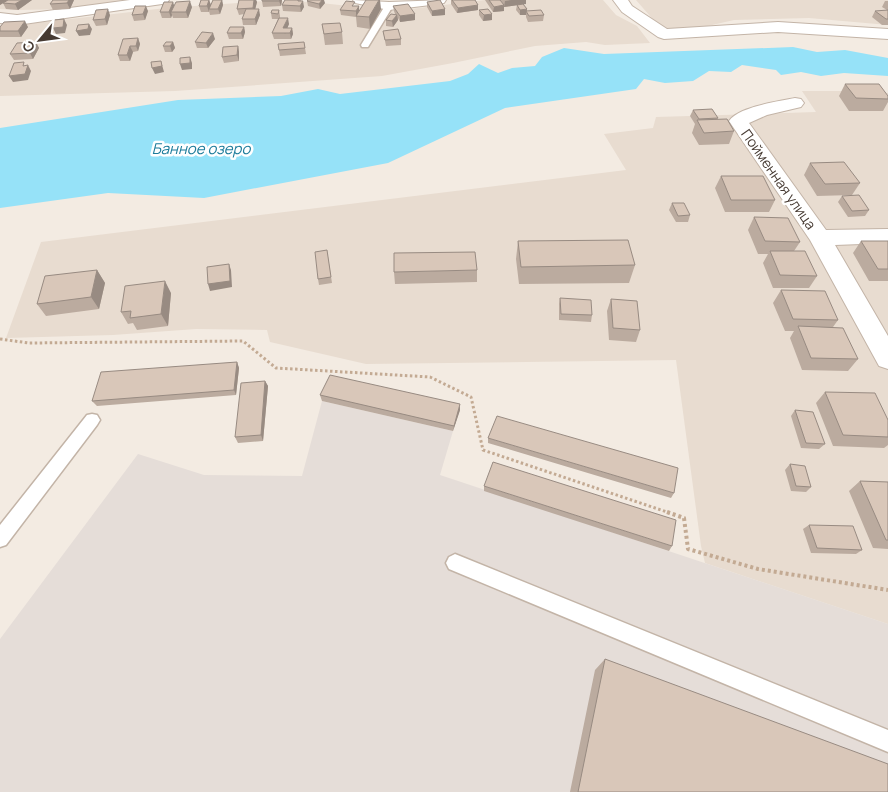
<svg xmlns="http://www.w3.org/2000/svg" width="888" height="792" font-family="Manrope,sans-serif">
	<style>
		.residential { fill: #e8dcd0 }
		.industrial { fill: #e5ddd8 }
		.water { fill: #96e2f8 }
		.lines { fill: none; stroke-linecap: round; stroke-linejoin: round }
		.service-casing { stroke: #c3b4a7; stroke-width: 3 }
		.minor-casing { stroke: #c3b4a7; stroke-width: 2 }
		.path-far1 { stroke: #c3aa93; stroke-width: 3; stroke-dasharray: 2.5 2.5; stroke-linecap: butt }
		.path { stroke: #c3aa93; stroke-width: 4; stroke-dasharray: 3 3; stroke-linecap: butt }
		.service { fill: #fff; fill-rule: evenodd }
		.minor { fill: #fff; fill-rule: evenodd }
		.wall { fill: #bbab9f }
		.shaded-wall { fill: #988b82 }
		.building { fill: #d9c7b9; stroke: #988b82 }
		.labels { text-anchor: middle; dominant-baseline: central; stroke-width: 5; stroke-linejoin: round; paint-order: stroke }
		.far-street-label { font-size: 14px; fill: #463a32; stroke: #fff }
		.far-water-label { font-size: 15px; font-style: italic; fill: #1d7c9b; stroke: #fff }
	</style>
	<rect width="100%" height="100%" fill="#f3ebe2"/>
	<path class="residential" d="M0,0H142L70,9L18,10L0,9Z
		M485,0H603L616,15L637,26L650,43L605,45L586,42L535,46L453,63L382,76L175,91L0,96V27L166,8L265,1L312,2L394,11Z
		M636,0H888V25L809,18L734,20L690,30L663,31Z
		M802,91H871L888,93V624L705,563L701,546L676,360L366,364L270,342L267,330L196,329L113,335L6,338L41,242L626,170L604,134L653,128L656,117L816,112Z"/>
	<path class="industrial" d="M322,401L453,431L440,475L888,624V792H0V639L138,454L204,475L302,476Z"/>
	<path class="water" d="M793,47L817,52L845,50L888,58V76L844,73L821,76L801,72L781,75L776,70L742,65L731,72L709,71L693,81L665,83L644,79L636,89L505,108L388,163L204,198L108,193L0,208V128L178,100L281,96L318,89L340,94L450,81L468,74L479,64L498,73L512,68L535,66L542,57L564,48L604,54Z"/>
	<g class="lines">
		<g class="service-casing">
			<path id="service" d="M386,4L393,6L368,47H362L361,45Z
				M92,414L97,415L100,420L97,425L6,545L0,547V525L87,415Z
				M455,554L888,730V752L449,569L446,563L449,557Z"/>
		</g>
		<g class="minor-casing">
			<path id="minor" d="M130,0H169L167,3L162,4L17,25L0,23V13L17,15Z
				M353,0L389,2L446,0L444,3L439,4L389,10L355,3Z
				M613,0H628L632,6L667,29L778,22L888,29V39L778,32L664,39L658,37L622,12Z
				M795,98L801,99L804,103L801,107L767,115L749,123L826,230L888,229V243L835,245L888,336V369L879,366L810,240L729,121C738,107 779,101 795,98Z"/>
		</g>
		<path class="path-far1" d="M0,339L29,343L243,341L276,368L430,377L471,397L483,450L670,513"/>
		<path class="path" d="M667,512L684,518L688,549L758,569L888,590"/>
		<use href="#service" class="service"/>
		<use href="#minor" class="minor"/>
	</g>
	<path class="wall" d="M0,0H32L18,10L6,9L3,3L5,2L0,5Z
		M74,0L70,9L53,10L50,4Z
		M209,0L211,5L213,0H222L223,5L220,14L210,15L209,11V12H201L199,6Z
		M239,0H256L257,2L255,9L260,15L256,25H243L242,19L244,14L239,15L237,9Z
		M282,0L281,6L263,7L262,1Z
		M285,0H301L304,7L301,12L283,11L282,5Z
		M451,0H475L478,5V10L457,13L451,4Z
		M485,0H526V4H523L527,9V11L544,15L543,21L528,22L526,17V15H520L516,10L517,5L504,7V11L493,12Z
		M307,1L325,3L320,9L308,6Z
		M885,1H888V25H882L872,17L875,11L887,10L882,7Z
		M427,2L445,9V15L432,16L427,7Z
		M174,6L192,7L188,18H173L172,15L171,18H162L160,12Z
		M359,6V11L381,9L370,29L357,27L356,17L341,15L340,10Z
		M393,6L415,20L400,22L398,18V20L393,27L386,26V20L395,14L394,11Z
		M279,10L280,16V18L289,24L287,28H292L293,34L291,39H274L272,33L278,19H272L271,13Z
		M479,10L492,20L483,21L479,15Z
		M148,11L145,20L134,21L132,15Z
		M110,15L107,25L96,26L93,20Z
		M322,24L342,32L343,44L325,45Z
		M0,27H28L21,37H0Z
		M244,27L245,32L243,39H229L227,33Z
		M383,31L401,39V45L386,46Z
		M138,38L140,44L138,51L133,52L130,61H120L118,55Z
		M215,39L208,48H197L195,42Z
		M36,42L39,48L33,59L14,60L10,54Z
		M173,42L175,48L172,52H165L163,46Z
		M304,42L306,54L280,56L279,50Z
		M238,46L239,52V61L224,63L222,57Z
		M845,84L888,96V102L883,111H849L839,96Z
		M693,110L718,118L717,120L734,131L729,144L699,145L692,133L695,124L690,116Z
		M810,163L860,183L852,195L817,196L804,175Z
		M721,176L775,200L769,212H725L715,188Z
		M842,196L869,210L865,216L848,217L838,202Z
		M672,203L690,215L688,222H676L669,210Z
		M754,217L800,242L794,251L817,276L809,288H773L763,263L768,254H758L748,230Z
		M518,241L635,265L629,283L519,284L516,259Z
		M861,241H888V281H869L853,253Z
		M327,250L332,283L319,285L318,279Z
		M97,270L105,283L99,309L46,316L37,304Z
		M477,270V282L395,284L394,272Z
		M781,290L838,320L833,327L858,359L848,371L802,370L790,338L794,331H785L773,303Z
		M171,293L168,326L137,330L133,323L128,324L121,312Z
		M560,298L592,315L591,322L559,320V304Z
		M611,299L640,330L636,342L609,340L607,311Z
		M237,362L239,368L236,395L97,406L92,401Z
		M265,381L268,386L263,441L238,443L235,437Z
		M825,392L888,420V445L884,448L833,446L816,403Z
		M320,395L460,410L453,431L322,401Z
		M795,410L825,444L819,449L801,448L791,416Z
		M488,438L674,493L671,498L488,443Z
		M790,464L811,487L806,492L791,491L785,470Z
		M860,481L888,482V549L873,548L849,491Z
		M484,486L672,546L669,551L484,491Z
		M809,525L862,550L856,554L811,553L803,529Z
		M605,659L888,792H570L595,670Z"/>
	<path class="shaded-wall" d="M0,0H8L0,5Z
		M22,0H32L18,10L15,4Z
		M69,0H74L70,9L67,3Z
		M209,0L211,5L209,9V12L207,6Z
		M222,0L223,5L220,14L218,9Z
		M254,0H256L257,2L254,14L253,8Z
		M280,0H282L281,6L279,1Z
		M322,0H324L325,3L320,9L319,4Z
		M379,0H380L381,9L370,29L369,17Z
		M511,0H526V4L504,7L505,1Z
		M190,1L192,7L188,18L186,12Z
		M303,1L304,7L301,12L300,6Z
		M173,2L175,8L171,12L172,15L171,18L169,12Z
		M478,5V10L457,13L458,8Z
		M504,5V11L493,12L494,7Z
		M146,6L148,11L145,20L143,14Z
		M359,6V12L356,17V11Z
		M108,9L110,15L107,25L105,19Z
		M259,9L260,15L256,25L255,19Z
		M445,9V15L432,16V11Z
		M527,9L526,15H520V10Z
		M415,14V20L400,22V16Z
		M492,14V20L483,21L484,15Z
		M397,15L398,20L393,27L392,21Z
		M288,18L289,24L285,34L283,28Z
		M64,19L67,25L65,33L56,34L53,28Z
		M25,21L28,27L21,37L18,31Z
		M89,24L92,29L90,35L79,36L76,31Z
		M244,27L245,32L243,39L241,33Z
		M292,28L293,34L291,39L290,33Z
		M213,33L215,39L208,48L206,43Z
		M138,38L140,44L138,51L136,46Z
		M36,42L39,48L33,59L30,53Z
		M173,42L175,48L172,52L170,46Z
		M130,46L133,52L130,61L127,55Z
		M238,46L239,52V61L237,55Z
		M190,57L192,63V69L182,70L180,64Z
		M161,61L164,72L155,74L152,68Z
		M28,65L31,71L28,80L13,82L9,76Z
		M229,264L231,270L232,287L210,291L208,284Z
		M97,270L105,283L99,309L91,297Z
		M165,281L171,293L168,326L161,314Z
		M237,362L239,368L236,395L234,390Z
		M265,381L268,386L263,441L261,435Z
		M460,404V410L453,431L454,426Z"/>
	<path class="building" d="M8,0H22L15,4L3,3Z
		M53,0H69L67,3L50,4Z
		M201,0H209L207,6H199Z
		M213,0H222L218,9H209Z
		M239,0H254L253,8L237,9Z
		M262,0H280L279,1H262Z
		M285,0H298V1H303L300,6L282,5Z
		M308,0H322L319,4L307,1Z
		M366,0H379L369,17L356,16Z
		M440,0L445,9L432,11L427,2Z
		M452,0H475L478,5L458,8Z
		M489,0H500L504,5L494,7Z
		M190,1L186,12H171L176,2Z
		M346,1L355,2L352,6H359L356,11L340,10Z
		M164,2H173L169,12H160Z
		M408,4L415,14L400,16L393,6Z
		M523,4L527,9L520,10L517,5Z
		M135,6H146L143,14L132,15Z
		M108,9L105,19L93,20L96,10Z
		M246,9H259L255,19H242Z
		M488,9L492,14L484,15L479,10Z
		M272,10H279L278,14L271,13Z
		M541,10L544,15L529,16L526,11Z
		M888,10V19H886L875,11Z
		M391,14L397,15L392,21L386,20Z
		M279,18H288L283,28H292L290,33H272Z
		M64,19L63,27L53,28L54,20Z
		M25,21L18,31H0V27L4,22Z
		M340,23L342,32L324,34L322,24Z
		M89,24L88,29L76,31L78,25Z
		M230,27H244L241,33H227Z
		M398,29L401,39L385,40L383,31Z
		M202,32L213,33L206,43L195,42Z
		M138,38L136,46H130L127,55H118L123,39Z
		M36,42L30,53L10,54L17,43Z
		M166,42H173L170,46H163Z
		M304,42L305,48L279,50L278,44Z
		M238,46L237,55L222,57L223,47Z
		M190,57V63L180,64V58Z
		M161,61L162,66L152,68L151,62Z
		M24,62L23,66L28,65L25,74L9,76L14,63Z
		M845,84H879L888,96V99L856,98Z
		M712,109L718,118L699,119L693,110Z
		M727,119L734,131L704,133L697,120Z
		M844,162L860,183L825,184L810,163Z
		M721,176H763L775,200H731Z
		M859,195L869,210L852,211L842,196Z
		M672,203H684L690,215L678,216Z
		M754,217L788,218L800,242L765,241Z
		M628,240L635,265L521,267L518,241Z
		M861,241H888V269H878Z
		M327,250L331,277L318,279L315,252Z
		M770,251H805L817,276L780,275Z
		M475,252L477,270L394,272V253Z
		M229,264L230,281L208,284L207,267Z
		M97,270L91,297L37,304L45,276Z
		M165,281L161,314L130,318L131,311L121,312L125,286Z
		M781,290L825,291L838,320L793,319Z
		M560,298L591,300L592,315L561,314Z
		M611,299L637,301L640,330L613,328Z
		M798,326L843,328L858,359L811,358Z
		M237,362L234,390L92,401L101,372Z
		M330,375L460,404L454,426L320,395Z
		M265,381L261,435L235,437L241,383Z
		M825,392L875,393L888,420V437L843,435Z
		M795,410L813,412L825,444L806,443Z
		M497,416L678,468L674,493L488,438Z
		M493,462L676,520L672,546L484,486Z
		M790,464L805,466L811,487L796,486Z
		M860,481L888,482V540H886Z
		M809,525L853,526L862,550L817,548Z
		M605,659L888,764V792H578Z"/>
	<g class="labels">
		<g class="far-street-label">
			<text transform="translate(779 179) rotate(55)">Пойменная улица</text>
		</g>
		<g class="far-water-label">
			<text x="201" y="148">Банное озеро</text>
		</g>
	</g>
	<g transform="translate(40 40) rotate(241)" stroke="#ffffff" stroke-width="4" paint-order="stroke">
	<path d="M0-4L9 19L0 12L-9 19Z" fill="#463a32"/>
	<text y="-8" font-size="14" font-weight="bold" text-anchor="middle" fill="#463a32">С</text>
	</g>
</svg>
